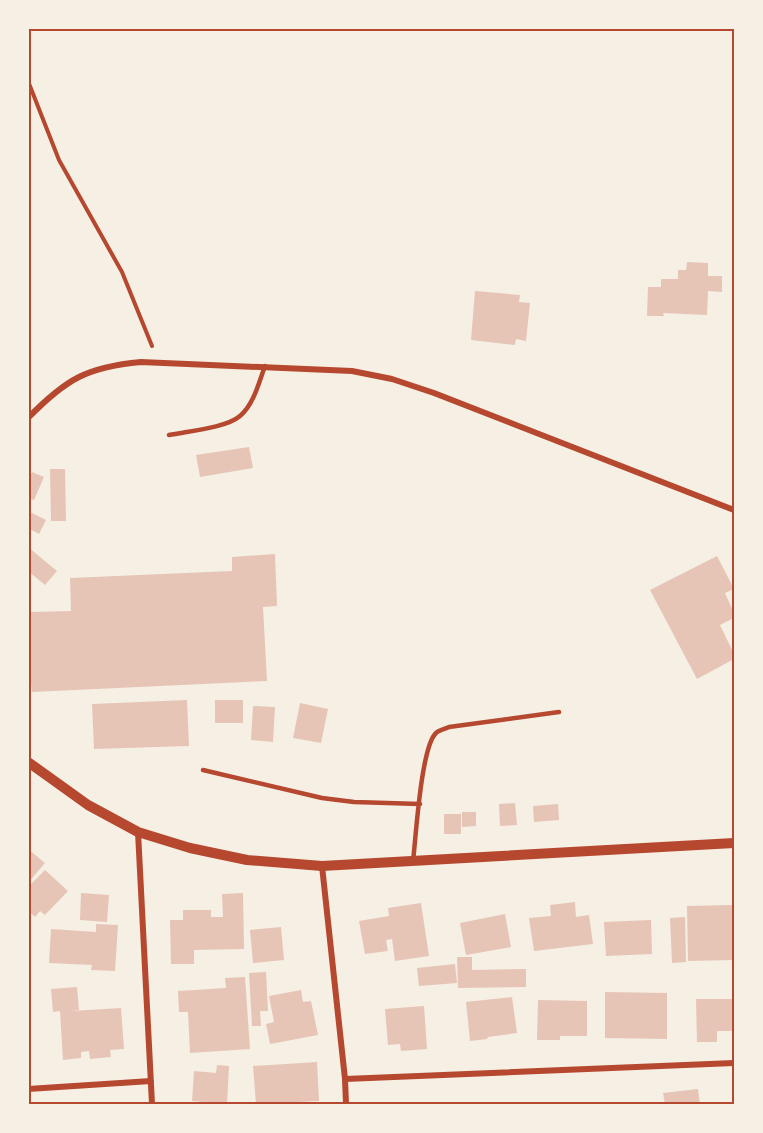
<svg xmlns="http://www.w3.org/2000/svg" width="763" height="1133" font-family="'PT Serif',serif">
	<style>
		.building { fill: #e6c5b7 }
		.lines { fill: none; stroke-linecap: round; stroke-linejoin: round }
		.path { stroke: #b5482f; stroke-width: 4 }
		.service { stroke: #b5482f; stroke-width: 4.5 }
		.minor { stroke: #b5482f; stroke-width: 6 }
		.tertiary { stroke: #b5482f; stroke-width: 10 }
		.neatline { fill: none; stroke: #b5482f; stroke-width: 2 }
	</style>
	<rect width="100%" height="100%" fill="#f6efe4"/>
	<path class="building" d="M687,262L708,263V276H722V292L708,291L707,315L663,313L664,316H647L648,287H661V279H678V270H686Z
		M475,291L520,295L519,302L530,303L526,341L516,339L515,345L471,340Z
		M249,447L253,468L200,477L196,455Z
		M50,469H65L66,521H51Z
		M32,472L44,477L34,500L28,498V481Z
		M28,511L46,520L39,534L28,528Z
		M28,547L57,571L45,585L28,571Z
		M275,554L277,606L263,607L267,681L32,692L31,683H28V597H30L31,612L71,611L70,578L232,571V557Z
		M717,556L734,589L725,593L734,613V618L720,625L734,654V659L697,679L650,590Z
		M187,700L189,746L94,749L92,704Z
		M215,700H243V723H215Z
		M300,703L328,709L321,743L293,738Z
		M253,706L275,707L273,742L251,740Z
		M515,803L517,825L500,826L499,804Z
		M558,804L559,820L534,822L533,806Z
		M462,812H476V826L462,827Z
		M444,814H461V834H444Z
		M28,849L45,863L28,883Z
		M45,870L68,891L45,915L40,911L35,917L28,910V887Z
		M81,893L109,895L107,922L80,920Z
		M243,893L244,949L194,950V964H171L170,920H183V910H211V917H223L222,894Z
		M575,902L576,917L589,915L593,944L534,951L529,918L551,916L550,905Z
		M421,903L429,956L395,961L392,939L386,940L388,951L365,954L359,921L389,916L388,908Z
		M732,905L734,960L688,961L687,906Z
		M505,914L511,947L466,955L460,923Z
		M685,917L686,962L672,963L670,918Z
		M651,920L652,954L606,956L604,922Z
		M96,924L118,925L115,971L91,970L92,965L49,963L51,929L96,932Z
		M281,927L284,960L253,963L250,930Z
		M457,957H472V970L526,969V987L458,988Z
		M455,964L457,983L419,986L417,968Z
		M266,972L268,1011H260L261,1026H252L249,973Z
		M245,977L250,1049L190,1053L188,1012H179L178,991L226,988L225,978Z
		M77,987L79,1010L71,1011L121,1008L124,1049L110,1050L111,1057L90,1059L89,1051L81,1052V1058L63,1060L60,1011L53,1012L51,989Z
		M301,990L303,1002L311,1001L318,1035L270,1044L266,1024L274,1022L269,996Z
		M605,992L667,993V1039L605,1038Z
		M512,997L517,1033L488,1037L487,1039L470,1041L466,1002Z
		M696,999H734V1031H717V1042H697Z
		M538,1000L587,1001V1036H560V1040H537Z
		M424,1006L427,1049L401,1051L400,1044L388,1045L385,1009Z
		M317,1062L319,1101L256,1104L253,1066Z
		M217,1065L229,1066L227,1104L192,1101L194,1071L216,1073Z
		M698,1089L700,1104H665L663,1093Z"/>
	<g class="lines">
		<path class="path" d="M28,81L59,160L122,272L152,346"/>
		<path class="service" d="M169,435C188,431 226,428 240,416C254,404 259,382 265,366
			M203,770L322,798L354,802L420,804
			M413,861C416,837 421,747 436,733C439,730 445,729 449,727L559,712"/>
		<path class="minor" d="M28,418C66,379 87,367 141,362L352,371L392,379L434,393L734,510
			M138,832L152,1104
			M322,866L345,1079L346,1104
			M345,1079L734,1063
			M28,1089L151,1081"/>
		<path class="tertiary" d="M28,762L88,805L138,832L190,848L247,860L322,866L734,843"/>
	</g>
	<rect width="763" height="1133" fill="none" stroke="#f6efe4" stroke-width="60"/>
	<rect x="30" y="30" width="703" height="1073" class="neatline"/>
</svg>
